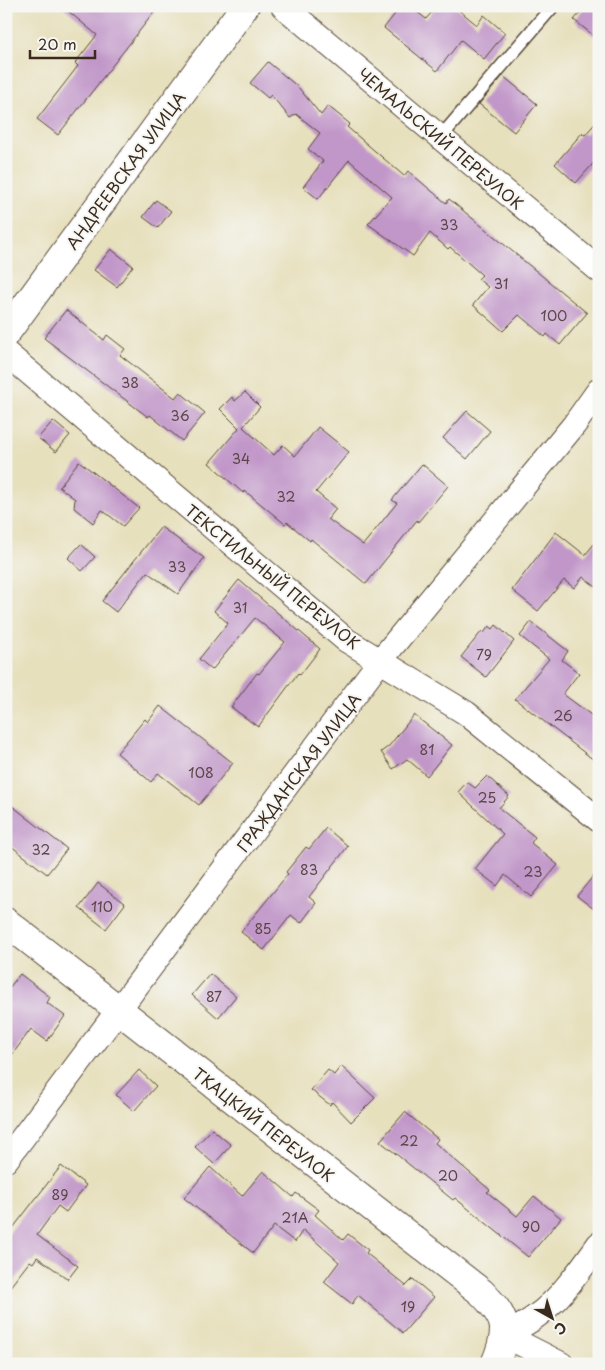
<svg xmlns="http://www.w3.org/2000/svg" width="605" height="1370" font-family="'Playpen Sans',sans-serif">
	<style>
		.building { fill: #c197c9 }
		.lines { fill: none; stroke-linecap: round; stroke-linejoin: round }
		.service-casing { stroke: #554536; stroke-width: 15 }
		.minor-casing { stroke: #554536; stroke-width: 26 }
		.tertiary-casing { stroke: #554536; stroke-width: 30 }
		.service { stroke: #fff; stroke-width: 12 }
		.minor { stroke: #fff; stroke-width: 24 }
		.tertiary { stroke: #fff; stroke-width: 28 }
		.labels { text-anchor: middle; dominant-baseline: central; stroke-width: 4; stroke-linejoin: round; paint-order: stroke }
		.number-label { font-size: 14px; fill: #5c4549 }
		.street-label { font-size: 16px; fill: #3b2a1e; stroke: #f6f6f2 }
	</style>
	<rect width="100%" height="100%" fill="#f6f6f2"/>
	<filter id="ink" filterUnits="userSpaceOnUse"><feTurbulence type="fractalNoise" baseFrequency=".02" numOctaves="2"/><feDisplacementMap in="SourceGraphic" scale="10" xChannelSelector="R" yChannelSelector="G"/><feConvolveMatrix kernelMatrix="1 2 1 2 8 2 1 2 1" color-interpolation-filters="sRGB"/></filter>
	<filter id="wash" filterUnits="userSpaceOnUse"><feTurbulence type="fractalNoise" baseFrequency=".0096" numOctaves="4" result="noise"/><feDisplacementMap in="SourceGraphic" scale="20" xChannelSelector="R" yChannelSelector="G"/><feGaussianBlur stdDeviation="1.12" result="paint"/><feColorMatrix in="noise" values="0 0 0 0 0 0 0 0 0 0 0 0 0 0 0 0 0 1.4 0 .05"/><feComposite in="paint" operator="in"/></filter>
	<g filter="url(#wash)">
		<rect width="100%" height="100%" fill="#e7e0bd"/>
		<g id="blocks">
			<path class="building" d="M62,6H159L58,135L37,119L78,66L75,63L97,35Z
				M401,6H410L426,19L437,6H454L477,25L484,15L505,33L484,59L461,40L437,71L384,28Z
				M586,6H599V40L574,20Z
				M268,62L298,87L321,115L328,106L350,124L347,127L404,176L408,171L446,203L449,199L587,313L560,345L547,334L545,337L519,315L503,331L473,305L488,287L478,279L482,275L450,247L448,249L430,233L413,256L368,224L392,197L349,160L318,199L303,187L323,161L308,149L320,133L296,114L290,118L271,95L268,98L250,83Z
				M503,76L537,104L514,132L479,104Z
				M599,119V157L576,183L555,164L582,133L585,135Z
				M156,200L171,211L158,228L143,217Z
				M111,249L133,266L117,287L94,270Z
				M66,310L104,340L107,335L125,349L120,355L175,398L180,392L205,413L182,441L150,415L148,417L44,338Z
				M245,392L260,407L243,427L274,455L283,445L295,456L318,427L349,452L316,492L336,509L328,519L363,545L397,503L392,500L422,464L448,486L418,522L417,520L366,584L311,539L310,541L287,522L285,524L245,491L243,493L209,463L239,428L220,409L232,397L235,401Z
				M467,411L490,431L467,459L443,438Z
				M53,421L70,435L56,452L38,438Z
				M79,461L139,508L123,526L102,510L93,523L74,508L75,499L59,487Z
				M161,527L204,558L178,594L147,572L116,612L102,601Z
				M556,532L585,555L599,538V589L583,577L574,588L564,580L538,611L512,590Z
				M81,544L95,557L82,571L68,558Z
				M239,580L320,649L300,675L298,673L258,727L231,707L257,673L259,674L285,642L255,618L212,670L199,659L228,623L214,611Z
				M531,622L568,651L562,660L579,673L563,694L599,721V764L515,699L549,659L520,636Z
				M496,625L514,641L486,677L461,657L482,631L484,633L489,626L493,629Z
				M160,706L233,763L199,805L158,773L151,782L117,753L145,719L148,722Z
				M414,715L452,745L427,776L407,759L393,769L381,752L389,746Z
				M487,776L509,796L499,808L535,837L531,843L558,865L531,897L505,875L497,886L475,869L503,834L458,792L467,782L475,788Z
				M6,801L67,849L47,874L6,842Z
				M326,828L348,846L309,897L316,903L301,923L291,915L264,950L241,932L288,874L286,872L306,847L309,849Z
				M599,869V913L577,896Z
				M98,883L125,904L106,929L79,908Z
				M20,974L50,997L47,1003L65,1016L47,1041L31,1029L6,1063V992Z
				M210,974L236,996L218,1018L192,995Z
				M341,1066L375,1098L351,1122L332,1102L330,1105L311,1090L328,1070L334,1075Z
				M139,1070L156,1086L134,1111L116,1095Z
				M405,1112L438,1139L435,1143L490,1190L487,1192L517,1216L534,1196L561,1218L528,1257L455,1198L453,1200L380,1141Z
				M212,1129L231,1145L214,1164L195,1147Z
				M61,1166L86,1185L66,1212L58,1206L37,1235L78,1266L68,1279L37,1257L33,1263L30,1261L6,1292V1237Z
				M210,1167L242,1196L263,1171L293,1197L296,1193L319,1210L315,1215L343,1240L348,1234L368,1250L366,1253L406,1286L413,1279L434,1297L403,1333L358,1295L352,1304L324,1282L339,1262L303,1230L295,1242L274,1226L253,1253L184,1198Z"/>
		</g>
	</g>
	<g filter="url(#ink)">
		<use href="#blocks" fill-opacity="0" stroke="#554536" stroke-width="1"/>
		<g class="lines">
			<g class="service-casing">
				<path id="service" d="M440,138L553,6"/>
			</g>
			<g class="minor-casing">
				<path id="minor" d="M283,6L599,270
					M6,353L346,640L466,713L599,820
					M6,1160L380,661L574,425L599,390
					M504,1335C550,1315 570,1284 599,1244
					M504,1335L561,1364"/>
			</g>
			<g class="tertiary-casing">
				<path id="tertiary" d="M6,333L245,6
					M6,922L481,1292C507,1318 510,1328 495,1364"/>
			</g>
			<use href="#service" class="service"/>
			<use href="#minor" class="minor"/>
			<use href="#tertiary" class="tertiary"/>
		</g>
	</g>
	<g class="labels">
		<g class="number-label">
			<text x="449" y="224">33</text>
			<text x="501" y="283">31</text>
			<text x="554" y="315">100</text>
			<text x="130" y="382">38</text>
			<text x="180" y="415">36</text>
			<text x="241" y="458">34</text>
			<text x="286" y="496">32</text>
			<text x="177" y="566">33</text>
			<text x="240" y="607">31</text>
			<text x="484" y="654">79</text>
			<text x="563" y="715">26</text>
			<text x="427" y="749">81</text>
			<text x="201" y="772">108</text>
			<text x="487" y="797">25</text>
			<text x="41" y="849">32</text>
			<text x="309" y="869">83</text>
			<text x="533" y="871">23</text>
			<text x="102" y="906">110</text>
			<text x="263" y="928">85</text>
			<text x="214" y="996">87</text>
			<text x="409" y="1140">22</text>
			<text x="448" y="1175">20</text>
			<text x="60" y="1194">89</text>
			<text x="295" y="1217">21А</text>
			<text x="531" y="1226">90</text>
			<text x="408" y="1306">19</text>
		</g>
		<g class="street-label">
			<text transform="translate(441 138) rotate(40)">ЧЕМАЛЬСКИЙ ПЕРЕУЛОК</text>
			<text transform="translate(125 170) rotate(-54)">АНДРЕЕВСКАЯ УЛИЦА</text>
			<text transform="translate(273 576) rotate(39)">ТЕКСТИЛЬНЫЙ ПЕРЕУЛОК</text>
			<text transform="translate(298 772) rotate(-53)">ГРАЖДАНСКАЯ УЛИЦА</text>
			<text transform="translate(264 1124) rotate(38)">ТКАЦКИЙ ПЕРЕУЛОК</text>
		</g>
	</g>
	<rect width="605" height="1370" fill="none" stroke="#f6f6f2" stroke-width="25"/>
	<g transform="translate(552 1318) rotate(141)" stroke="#f6f6f2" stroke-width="4" paint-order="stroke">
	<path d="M0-4L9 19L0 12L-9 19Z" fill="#3b2a1e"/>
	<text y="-8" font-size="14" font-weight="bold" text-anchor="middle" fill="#3b2a1e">С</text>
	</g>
	<path d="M30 50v8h65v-8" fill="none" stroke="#3b2a1e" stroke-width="2.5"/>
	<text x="38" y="50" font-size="15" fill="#3b2a1e" stroke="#f6f6f2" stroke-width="4" paint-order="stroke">20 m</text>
</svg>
